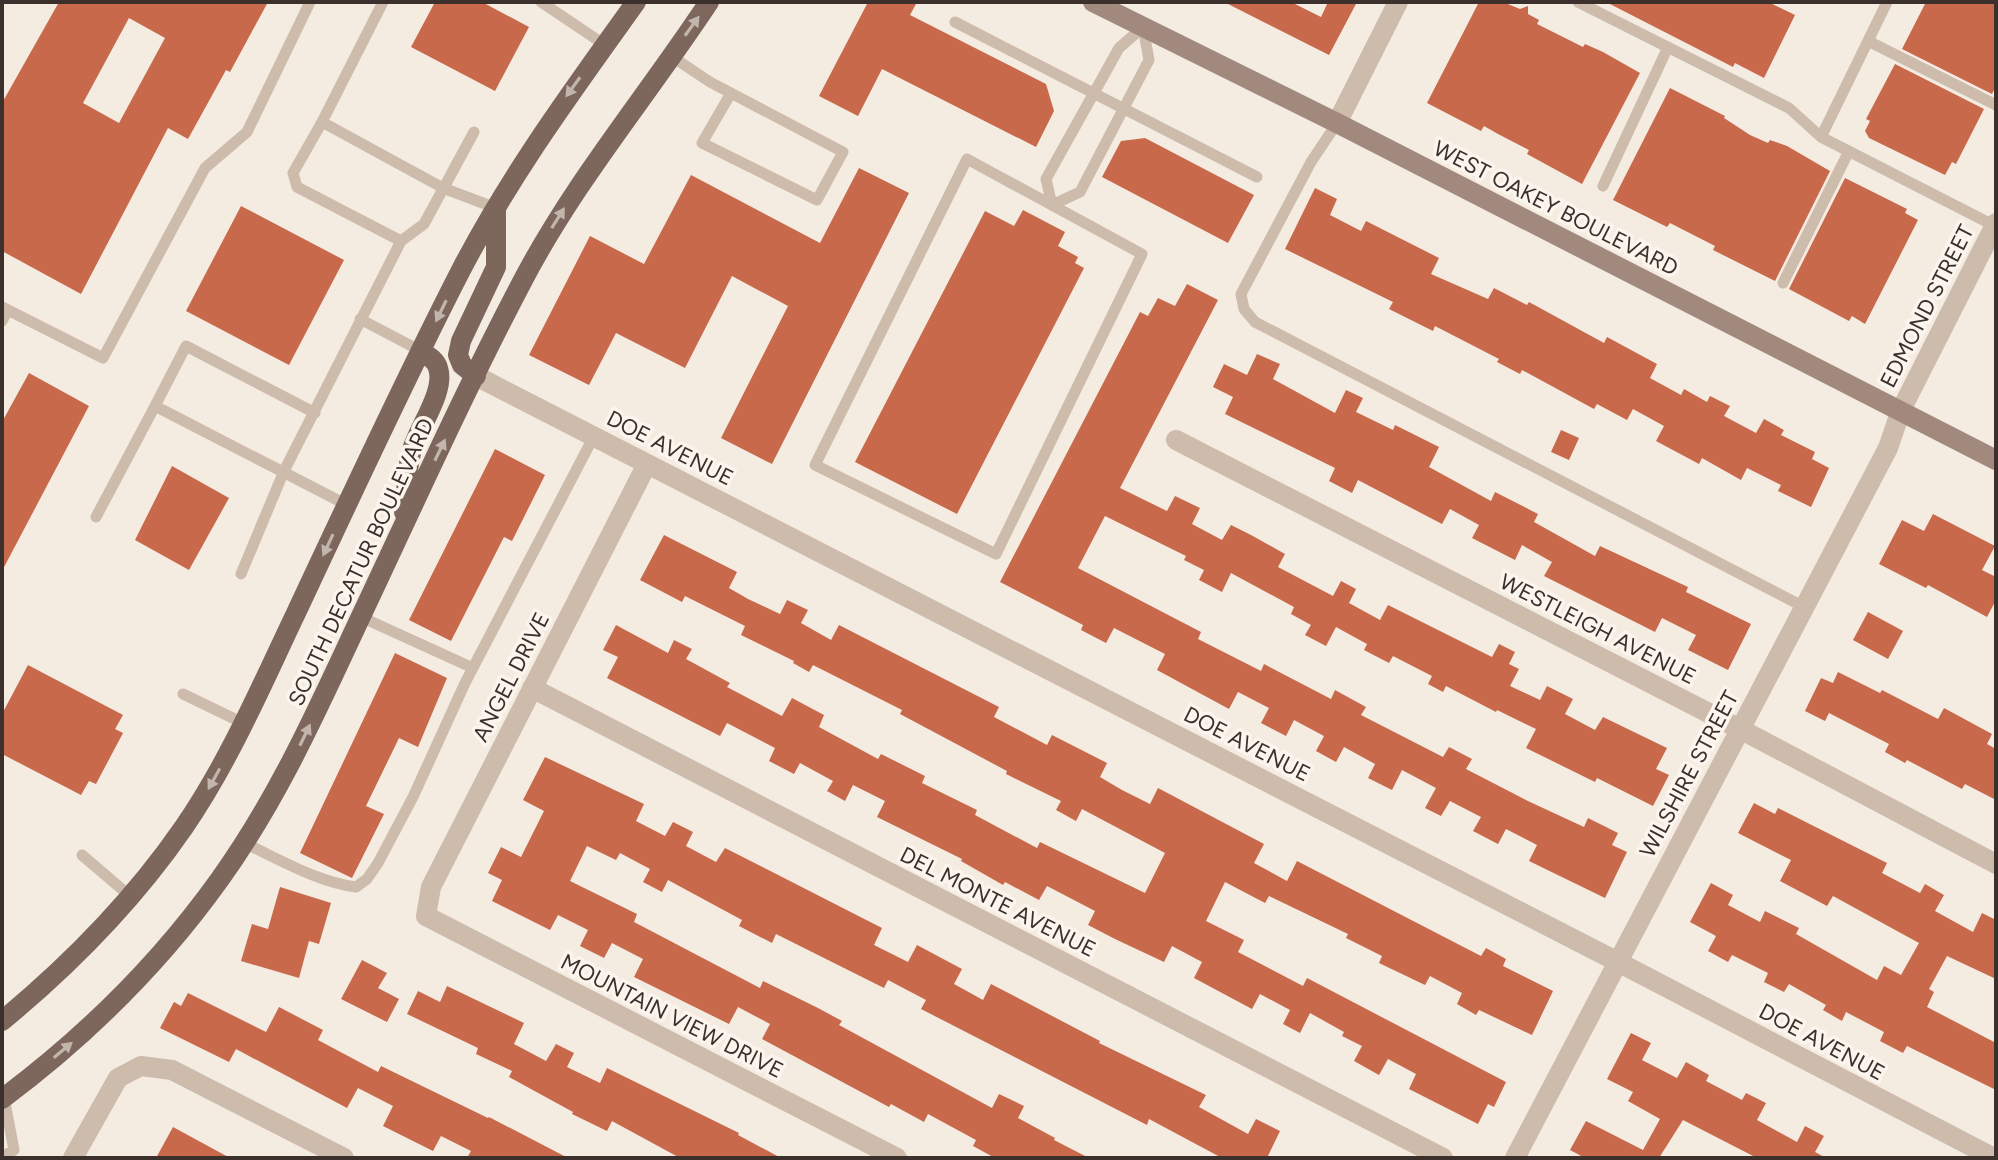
<svg xmlns="http://www.w3.org/2000/svg" width="1998" height="1160" font-family="Figtree,sans-serif">
	<style>
		.building { fill: #c8694b; fill-rule: evenodd }
		.lines { fill: none; stroke-linecap: round; stroke-linejoin: round }
		.service { stroke: #cdbbac; stroke-width: 11 }
		.minor { stroke: #cdbbac; stroke-width: 20 }
		.secondary { stroke: #a18a7d; stroke-width: 20 }
		.primary { stroke: #7d675c; stroke-width: 20 }
		.oneway { fill: #c2b5ac }
		.labels { text-anchor: middle; dominant-baseline: central; stroke-width: 7; stroke-linejoin: round; paint-order: stroke }
		.street-label { font-size: 22px; fill: #3b302b; stroke: #fbf5ee }
	</style>
	<rect width="100%" height="100%" fill="#f4ebe1"/>
	<path class="building" d="M59,2H268L230,72L226,70L188,139L168,128L81,294L2,251V103ZM129,18L165,38L119,123L83,103Z
		M435,2H482L529,27L495,91L411,47Z
		M868,2H917L910,15L1046,84L1054,111L1036,147L882,69L858,116L819,96Z
		M1224,2H1291L1321,17L1328,2H1357L1329,55Z
		M1479,2H1503L1520,9L1528,6V14L1539,20L1537,24L1583,47L1585,44L1603,52L1640,73L1582,184L1527,154L1529,150L1498,134L1484,126L1481,131L1427,103Z
		M1606,2H1768L1795,15L1764,78L1735,63L1733,67Z
		M1926,2H1996V86L1992,94L1902,49Z
		M1895,64L1984,109L1956,164L1952,162L1945,175L1869,138L1865,131L1870,121L1866,119Z
		M1670,88L1725,116L1724,118L1750,135L1768,143L1770,140L1787,146L1830,171L1775,281L1713,250L1715,246L1670,223L1667,227L1613,200Z
		M1145,138L1254,195L1228,243L1102,177L1121,141Z
		M859,168L909,193L772,464L721,438L788,306L732,276L685,368L616,333L589,385L529,355L590,236L644,264L691,175L820,243Z
		M1845,178L1907,209L1905,213L1918,220L1865,324L1852,316L1849,321L1789,289Z
		M1315,188L1337,199L1330,215L1361,231L1366,221L1439,258L1431,274L1488,299L1494,288L1527,305L1529,302L1604,343L1607,337L1657,364L1650,378L1681,395L1684,389L1707,402L1710,396L1730,406L1724,416L1756,433L1764,419L1784,430L1781,435L1815,452L1812,459L1829,468L1811,507L1778,491L1781,485L1747,468L1741,480L1702,458L1699,464L1656,441L1664,426L1633,409L1627,420L1597,404L1594,409L1522,370L1520,374L1497,362L1499,359L1435,326L1433,331L1389,309L1393,302L1285,249Z
		M241,206L344,260L289,365L186,311Z
		M1023,210L1065,232L1058,246L1078,257L1075,263L1084,268L957,514L855,462L985,211L1014,226Z
		M1187,284L1218,300L1120,488L1167,511L1175,496L1200,508L1192,524L1222,540L1231,525L1251,535L1285,554L1278,567L1333,596L1341,581L1356,589L1349,603L1380,620L1388,605L1492,657L1499,644L1515,652L1509,664L1519,669L1510,686L1540,700L1547,686L1573,699L1565,714L1595,730L1603,717L1667,748L1656,769L1669,775L1653,806L1597,778L1595,782L1526,748L1536,729L1497,710L1496,712L1446,686L1443,692L1428,684L1432,676L1393,656L1389,663L1364,650L1367,644L1336,627L1326,646L1305,635L1311,625L1291,614L1294,607L1231,573L1222,592L1199,580L1204,570L1184,560L1186,556L1105,516L1078,568L1201,632L1198,639L1261,671L1264,664L1331,699L1335,690L1366,707L1361,715L1443,757L1449,747L1472,759L1466,769L1530,802L1584,827L1588,818L1618,833L1612,845L1627,852L1605,898L1529,861L1537,845L1506,829L1498,844L1473,831L1481,817L1450,801L1441,816L1425,808L1436,788L1402,770L1392,790L1368,778L1375,764L1344,747L1336,762L1316,751L1324,736L1294,720L1286,736L1261,723L1269,708L1238,692L1229,709L1157,670L1165,654L1114,628L1106,643L1081,630L1083,625L1000,582L1140,312L1148,316L1158,298L1175,306Z
		M1257,354L1280,364L1273,379L1335,413L1346,390L1363,398L1356,412L1393,430L1395,425L1439,447L1429,467L1491,501L1495,492L1538,514L1534,522L1595,556L1600,546L1688,587L1686,592L1751,624L1728,670L1688,650L1696,635L1662,618L1655,632L1544,576L1552,562L1522,545L1515,560L1472,538L1479,525L1450,509L1442,524L1358,480L1352,493L1329,481L1335,468L1225,414L1233,397L1213,387L1224,364L1247,375Z
		M29,373L89,406L2,571V422Z
		M1561,430L1579,438L1569,460L1551,452Z
		M495,449L545,475L512,541L504,537L451,641L409,620Z
		M172,466L229,498L189,570L135,540Z
		M1933,514L1995,546L1982,570L1996,577V600L1987,617L1928,585L1926,588L1879,564L1902,520L1924,531Z
		M664,535L737,572L729,588L748,599L780,614L787,600L808,610L801,623L831,640L839,625L999,707L994,717L1047,745L1052,735L1107,763L1100,777L1122,790L1150,804L1158,788L1264,844L1254,863L1287,881L1297,861L1481,956L1486,948L1506,959L1503,966L1553,991L1532,1035L1479,1010L1476,1015L1457,1004L1462,993L1430,976L1425,985L1379,963L1382,956L1346,938L1348,934L1269,896L1265,903L1225,882L1206,921L1244,940L1238,952L1303,986L1307,978L1506,1082L1494,1107L1488,1104L1478,1124L1409,1089L1416,1074L1388,1059L1379,1075L1354,1061L1362,1046L1342,1036L1344,1032L1310,1013L1300,1033L1283,1024L1290,1010L1260,994L1252,1009L1194,978L1202,962L1172,946L1164,962L1115,939L1088,925L1095,911L1047,886L1039,900L1005,882L1003,885L961,861L962,859L877,817L885,801L853,785L845,801L827,791L833,781L800,763L794,774L769,761L775,748L727,723L720,736L607,678L618,657L603,650L616,625L668,653L674,640L692,649L686,659L730,683L727,687L782,716L792,698L824,715L819,727L878,759L881,754L925,776L922,783L977,810L975,815L1037,848L1040,842L1145,893L1165,853L1082,809L1076,821L1056,810L1061,801L1006,774L1007,771L900,714L902,710L813,665L809,672L793,663L794,661L741,635L745,626L685,596L682,602L640,580Z
		M1868,612L1903,631L1888,659L1853,640Z
		M395,653L447,678L418,747L399,738L366,806L384,814L352,878L300,853Z
		M28,665L123,715L115,729L123,733L96,784L89,781L81,795L2,754V714Z
		M1838,672L1880,693L1882,690L1938,719L1944,708L1992,734L1987,744L1996,749V800L1965,784L1962,789L1907,760L1905,763L1885,752L1889,744L1829,713L1825,721L1805,711L1821,678L1833,683Z
		M545,757L644,804L636,821L665,836L673,822L693,832L686,846L716,862L725,848L882,928L874,945L908,962L917,945L962,969L954,984L983,1000L991,984L1100,1041L1099,1043L1206,1095L1199,1107L1248,1134L1256,1119L1280,1131L1267,1158H1222L1149,1119L1147,1125L921,1009L926,1000L888,980L884,988L776,934L772,943L739,926L742,920L668,880L662,892L643,882L650,869L620,853L616,860L587,846L570,881L637,914L634,922L760,988L763,981L818,1008L842,1021L839,1025L992,1108L999,1094L1024,1106L1018,1118L1055,1138L1054,1140L1089,1158H995L973,1146L976,1140L928,1114L924,1122L891,1104L889,1107L762,1039L770,1024L738,1007L729,1024L634,977L643,959L612,943L604,958L580,946L588,930L558,915L550,930L492,901L502,880L488,873L501,847L521,857L544,811L523,800Z
		M1754,803L1775,814L1778,808L1887,863L1882,873L1920,893L1925,884L1944,895L1935,911L1973,932L1982,913L1996,920V979L1947,956L1929,989L1934,992L1927,1007L1996,1043V1090L1907,1046L1903,1053L1880,1041L1884,1032L1846,1012L1842,1021L1823,1010L1826,1005L1789,984L1784,992L1764,982L1768,973L1732,955L1728,962L1708,951L1716,936L1690,922L1711,883L1733,895L1728,905L1760,922L1765,911L1799,928L1796,934L1877,980L1884,966L1901,975L1919,943L1833,896L1827,906L1780,881L1791,860L1738,833Z
		M280,887L331,903L319,944L309,941L299,978L241,961L252,924L268,929Z
		M362,960L387,973L378,988L399,999L387,1022L341,999Z
		M447,986L524,1023L514,1044L546,1061L556,1044L574,1053L567,1067L600,1083L607,1068L739,1133L738,1135L781,1158H680L612,1121L607,1131L572,1114L573,1112L509,1077L512,1071L476,1054L478,1048L407,1014L418,991L440,1002Z
		M188,993L266,1032L279,1007L323,1030L318,1040L378,1072L381,1066L488,1118L489,1117L568,1158H467L471,1151L441,1136L433,1151L383,1126L393,1106L358,1088L347,1108L236,1049L229,1062L160,1028L174,1002L181,1006Z
		M1631,1033L1651,1043L1642,1060L1677,1078L1686,1062L1709,1075L1706,1081L1742,1100L1746,1093L1766,1103L1757,1120L1797,1142L1805,1126L1824,1136L1815,1152L1826,1158H1757L1683,1120L1659,1158H1585L1570,1150L1586,1121L1643,1150L1660,1119L1628,1101L1633,1092L1607,1079Z
		M173,1127L230,1158H156Z"/>
	<g class="lines">
		<path class="service" d="M383,2L322,122L443,188L496,208
			M541,2L605,45
			M1578,2L1789,108L1821,137
			M1887,2L1821,137L1995,226
			M955,22L1257,177
			M1143,27L1149,60L1080,192L1052,205L1046,179L1119,48Z
			M1868,41L1996,105
			M671,56L710,82L843,152L817,200L702,143L731,93
			M322,122L293,173L297,187L401,241
			M1337,123L1311,162L1241,294L1244,309L1255,322L1804,607
			M967,159L1142,254L996,554L815,465Z
			M1603,186L1668,47
			M1783,283L1849,151
			M2,307L103,358L205,168L247,132L310,2
			M360,319L421,351
			M2,321L8,310
			M155,406L186,346L315,413
			M96,517L155,406L347,505
			M241,574L284,471L401,241L424,224L474,132
			M361,617L473,668
			M183,694L243,723
			M244,843C279,859 317,882 356,887L367,879L378,863L413,797L465,683L594,436
			M82,855L131,897
			M2,1157L14,1150L4,1097"/>
		<path class="minor" d="M1337,123L1398,2
			M476,376L1618,962L1994,1158
			M1176,440L1740,729L1996,864
			M647,464L431,887L426,916L897,1158
			M532,688L1443,1158
			M73,1158L118,1078L141,1066L172,1070L344,1158
			M1515,1158L1888,448L1901,410L1996,223"/>
		<path class="secondary" d="M1093,2L1337,123L1996,460"/>
		<path class="primary" d="M476,376L462,365L458,355L461,341L496,267V208
			M404,512C407,493 406,469 412,450C418,428 446,391 438,368C436,360 427,355 421,351
			M2,1021C71,964 133,901 184,827C230,760 262,684 297,611C350,498 403,383 460,272C510,175 573,90 636,2
			M2,1099C85,1037 160,963 220,879C276,801 315,715 355,629C410,513 462,396 522,282C574,182 647,96 709,2"/>
	</g>
	<defs><path id="oneway-solid" d="M-6-.8H1V-3.2L6.5 0L1 3.2V.8H-6Z" transform="scale(2)"/></defs>
	<g class="oneway">
		<use href="#oneway-solid" transform="translate(692 26) rotate(-54)"/>
		<use href="#oneway-solid" transform="translate(573 87) rotate(126)"/>
		<use href="#oneway-solid" transform="translate(558 218) rotate(-58)"/>
		<use href="#oneway-solid" transform="translate(441 311) rotate(116)"/>
		<use href="#oneway-solid" transform="translate(440 450) rotate(-64)"/>
		<use href="#oneway-solid" transform="translate(328 545) rotate(115)"/>
		<use href="#oneway-solid" transform="translate(305 735) rotate(-64)"/>
		<use href="#oneway-solid" transform="translate(214 779) rotate(119)"/>
		<use href="#oneway-solid" transform="translate(63 1050) rotate(-40)"/>
	</g>
	<g class="labels">
		<g class="street-label">
			<text transform="translate(1556 208) rotate(27)">WEST OAKEY BOULEVARD</text>
			<text transform="translate(1927 306) rotate(-63)">EDMOND STREET</text>
			<text transform="translate(670 448) rotate(27)">DOE AVENUE</text>
			<text transform="translate(361 562) rotate(-65)">SOUTH DECATUR BOULEVARD</text>
			<text transform="translate(1598 629) rotate(27)">WESTLEIGH AVENUE</text>
			<text transform="translate(511 677) rotate(-63)">ANGEL DRIVE</text>
			<text transform="translate(1247 744) rotate(27)">DOE AVENUE</text>
			<text transform="translate(1689 774) rotate(-62)">WILSHIRE STREET</text>
			<text transform="translate(998 902) rotate(27)">DEL MONTE AVENUE</text>
			<text transform="translate(672 1016) rotate(27)">MOUNTAIN VIEW DRIVE</text>
			<text transform="translate(1822 1042) rotate(28)">DOE AVENUE</text>
		</g>
	</g>
	<rect width="1998" height="1160" fill="none" stroke="#3b302b" stroke-width="8"/>
</svg>
